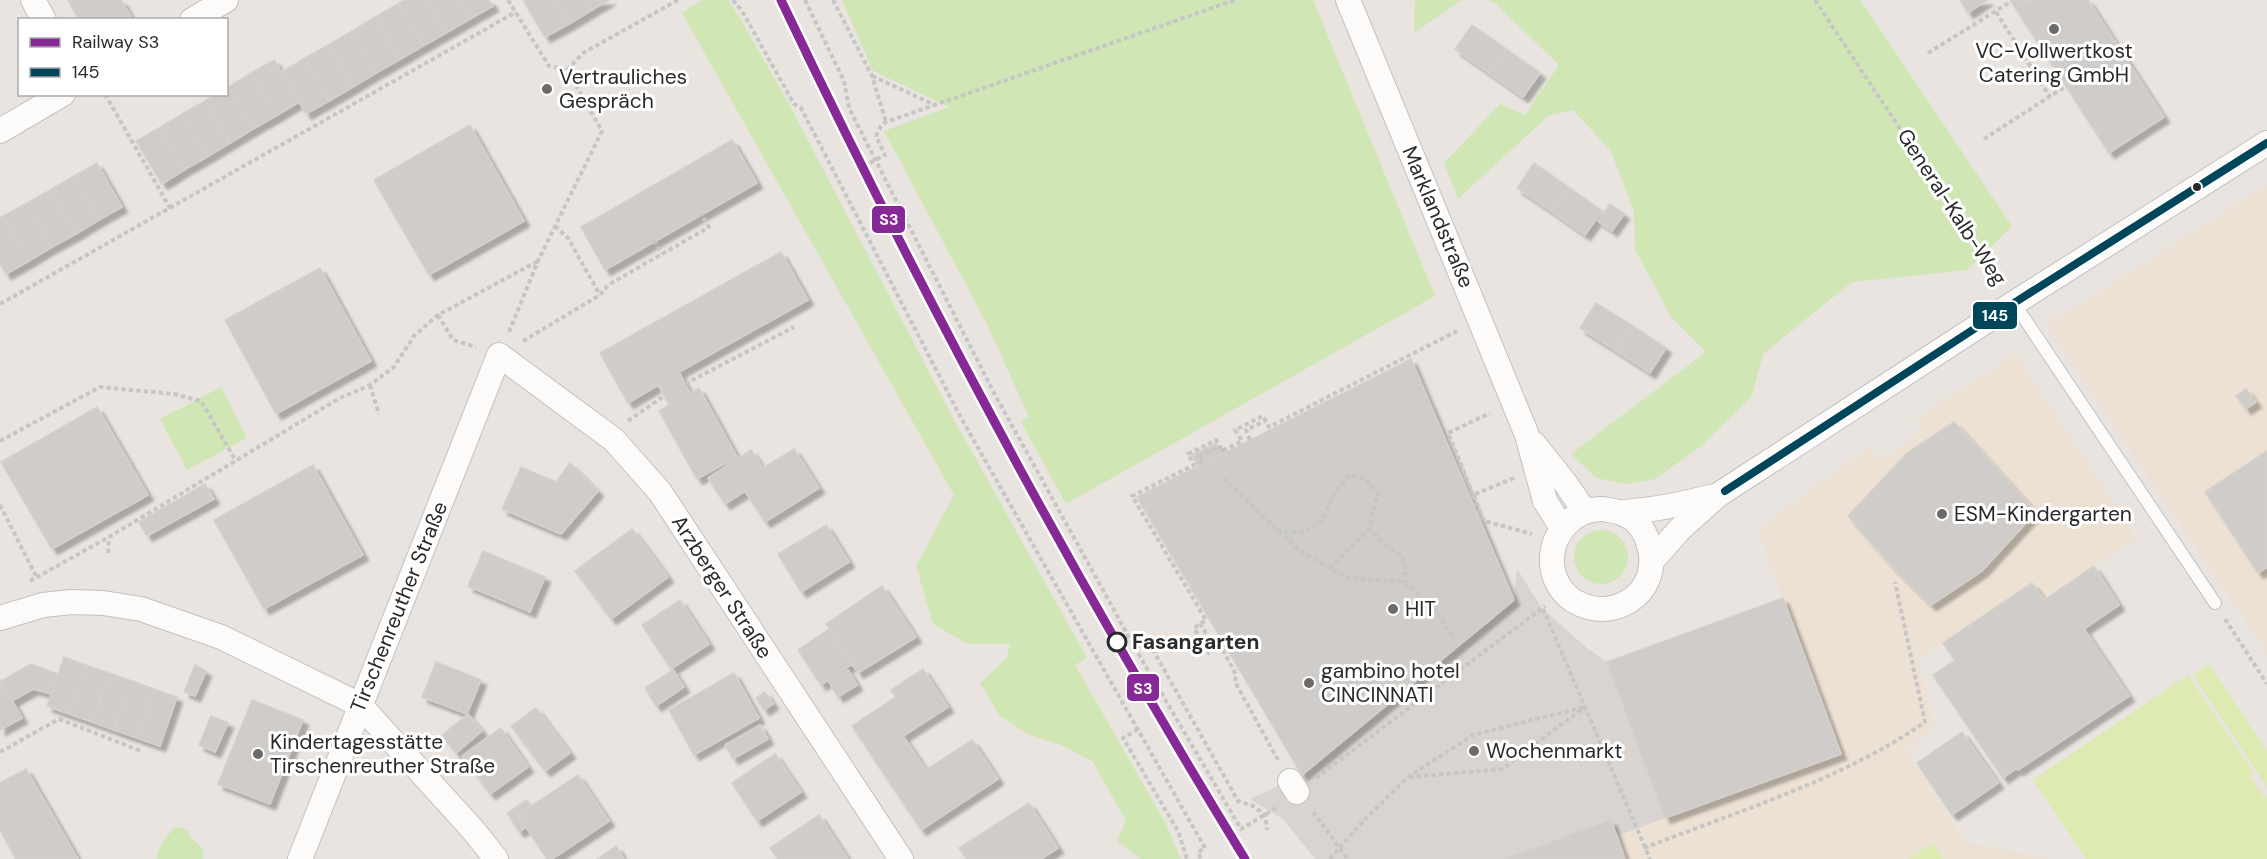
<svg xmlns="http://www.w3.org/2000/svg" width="2267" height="859" font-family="'DM Sans',sans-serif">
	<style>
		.education { fill: #ede1d3 }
		.green { fill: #d0e6b5 }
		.pitch { fill: #ddebb2 }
		.plaza { fill: #d9d4cf }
		.building { fill: #cfccc9; stroke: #d4d0cb; stroke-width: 1.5; filter: url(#shadow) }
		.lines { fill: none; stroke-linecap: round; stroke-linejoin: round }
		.lane-casing { stroke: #c2c1c1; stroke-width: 14 }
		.street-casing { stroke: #c2c1c1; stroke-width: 26 }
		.path { stroke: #c6c6c5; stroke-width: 4; stroke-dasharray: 4.5 3; stroke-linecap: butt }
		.lane { stroke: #fcfbfa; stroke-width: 12 }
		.street { stroke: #fcfbfa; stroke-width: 24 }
		.bus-1-casing { stroke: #fff; stroke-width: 12 }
		.bus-1 { stroke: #00465a; stroke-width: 8 }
		.rail-1-casing { stroke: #fff; stroke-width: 14 }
		.rail-1 { stroke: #862996; stroke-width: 9 }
		.poi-dot { fill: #6d6b69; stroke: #fff; stroke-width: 2 }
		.bus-dot { fill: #2a2a2a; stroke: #fff; stroke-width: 2 }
		.stop-dot { fill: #fff; stroke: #2a2a2a; stroke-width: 3 }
		.labels { text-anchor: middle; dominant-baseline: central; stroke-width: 6; stroke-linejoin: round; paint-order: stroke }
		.poi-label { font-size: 21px; fill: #2a2a2a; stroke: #fff; text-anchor: start }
		.street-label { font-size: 21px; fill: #2a2a2a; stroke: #fff }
		.stop-label { font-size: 21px; font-weight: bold; fill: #2a2a2a; stroke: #fff; text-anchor: start }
		.line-badge { stroke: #fff; stroke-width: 2 }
		.badge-label { font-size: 16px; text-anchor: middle; font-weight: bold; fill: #fff }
	</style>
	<defs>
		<filter id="shadow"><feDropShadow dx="5.5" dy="5.5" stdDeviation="1.5" flood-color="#0004"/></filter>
	</defs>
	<rect width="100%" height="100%" fill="#e9e4df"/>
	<path class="education" d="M2267,185V654L2047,326Z
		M2016,354L2136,538L2044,600L2032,583L1918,660L1935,727L1904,749L1965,842L2051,859H1504L1611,820L1617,836L1664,818L1607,662L1783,598L1758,529L1870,447L1880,461L1924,431L1916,419Z"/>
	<path class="green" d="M702,0H728L739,16L790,106L953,418L1087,658L1075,665L1165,822L1181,859H1141L1117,841L1126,821L1093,762L1064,746L1027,734L999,715L980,683L1007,658L1010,644H968L933,624L916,566L954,495L682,13Z
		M842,0H1313L1435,296L1066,504L1021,422L1029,417L987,324L884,131L949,107L873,71Z
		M1415,0H1462L1414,33Z
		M1487,0H1860L2012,226L1967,270L1852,282L1763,354L1752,396L1700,447L1655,479L1626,484L1596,478L1571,454L1706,352L1671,317L1635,249L1634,212L1611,151L1573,110L1548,116L1458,199L1444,163L1500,104L1525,115L1559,65L1495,3Z
		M221,387L247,438L187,470L160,419Z
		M1574 557a27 27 0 1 1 54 0a27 27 0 1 1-54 0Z
		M180,827L188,830L189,835L203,849V859H157C156,849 167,835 174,828Z"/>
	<path class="pitch" d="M2209,664L2267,751V787L2193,675Z
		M2188,675L2254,773L2250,776L2264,797L2267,795V859H2086L2033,780Z
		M1932,843L1943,859H1909Z"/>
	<path class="plaza" d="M1517,569L1542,608L1587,648L1607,662L1665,818L1617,836L1611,820L1504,859H1315L1284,820L1250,799L1302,775L1514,600Z"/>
	<path class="building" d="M68,0H121L133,20H79Z
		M405,0H427L446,33L423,46L398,4Z
		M427,0H458L470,19L446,33Z
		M458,0H489L493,6L470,19Z
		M523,0H555L569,24L545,37Z
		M555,0H586L592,10L569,24Z
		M586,0H609L592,10Z
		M1960,0H1987L1968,13Z
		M2010,0H2031L2016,9Z
		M2031,0H2088L2164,117L2109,153L2016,9Z
		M398,4L423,46L399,60L375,17Z
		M375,17L399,60L376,73L352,31Z
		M1472,25L1506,49L1489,73L1455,49Z
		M352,31L376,73L353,87L328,45Z
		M328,45L353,87L329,101L305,58Z
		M1506,49L1540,73L1523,97L1489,73Z
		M305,58L329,101L306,114L282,72Z
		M274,60L299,102L276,116L251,73Z
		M251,73L276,116L253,129L228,87Z
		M228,87L253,129L230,143L205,101L215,94H226Z
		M205,101L230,143L207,157L182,114Z
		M182,114L207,157L184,170L159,128Z
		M470,125L524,221L429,275L374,180Z
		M159,128L184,170L162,184L136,141Z
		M732,140L757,183L605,270L581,227Z
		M97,163L122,207L99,220L74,176Z
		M1534,163L1568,187L1551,211L1517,188Z
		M74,176L99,220L76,234L50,190Z
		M1568,187L1602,211L1585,235L1551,211Z
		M50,190L76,234L52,247L27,203Z
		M27,203L52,247L29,261L3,216Z
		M1610,204L1624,214L1612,231L1598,221Z
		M3,216L29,261L6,274L0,264V218Z
		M781,252L808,300L679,372L690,393L699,388L737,457L697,479L659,411L669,405L658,385L628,403L600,353Z
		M320,268L371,361L276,414L225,320Z
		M1596,303L1631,325L1615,350L1580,328Z
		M1631,325L1666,348L1650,373L1615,350Z
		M1411,359L1514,600L1302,775L1137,497Z
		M2246,389L2256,402L2246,409L2236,396Z
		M97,407L148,495L52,549L1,462Z
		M1954,422L2036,512L1982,571L1931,605L1889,563L1848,516L1907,453Z
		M1216,443L1222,454L1198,466L1192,455Z
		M794,449L819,488L765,522L745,491L725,504L708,478L751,450L763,468Z
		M2267,451V567L2258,573L2205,492Z
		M570,463L598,491L561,534L502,509L521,467L556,482Z
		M313,465L363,555L264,609L214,520Z
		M205,484L214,499L147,536L139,522Z
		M826,525L849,562L801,592L778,554Z
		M632,529L668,577L611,619L575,571Z
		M483,551L545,577L530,612L468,586Z
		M2094,566L2119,605L2084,629L2129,696L2018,770L2017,768L2003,778L1933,675L1955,660L1943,643L2032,583L2044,600Z
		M882,586L916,637L858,673L826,624Z
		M1783,598L1841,754L1665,818L1607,662Z
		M680,600L709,644L671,669L642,625Z
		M829,629L852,664L821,685L798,650Z
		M64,657L86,665L69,714L47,706Z
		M436,662L481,680L467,714L422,697Z
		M31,664L58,674L51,694L33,689L12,701L1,681Z
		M86,665L109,673L92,722L69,714Z
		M195,665L206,671L195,696L184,692Z
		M923,669L948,707L903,736L926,770L972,740L998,779L921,830L852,726L896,697L891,690Z
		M673,670L684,687L656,706L645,688Z
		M848,670L857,685L838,697L829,682Z
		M109,673L132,681L114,730L92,722Z
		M734,673L759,718L694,755L669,710Z
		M0,679L22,718L0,730Z
		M132,681L154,689L137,738L114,730Z
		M154,689L177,697L160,746L137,738Z
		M765,692L773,704L764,710L756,698Z
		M252,700L303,720L270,804L218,784Z
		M536,708L570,753L545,771L511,726Z
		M468,714L482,731L456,753L442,735Z
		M211,716L228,723L215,752L199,745Z
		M760,725L768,739L733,759L725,745Z
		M501,728L528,767L490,794L462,756Z
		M1962,732L1998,783L1952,815L1917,763Z
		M775,754L801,792L757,821L732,783Z
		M26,769L78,859H16L0,830V783Z
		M578,775L609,821L552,859H547L518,815Z
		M527,800L531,806L518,815L526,827L519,832L507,813Z
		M1029,803L1058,848L1041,859H967L959,848Z
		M819,815L848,859H778L770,848Z
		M1611,820L1625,859H1504Z
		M616,846L624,859H597Z"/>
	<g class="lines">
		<g class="lane-casing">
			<path id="lane" d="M2014,303L2215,603"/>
		</g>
		<g class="street-casing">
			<path id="street" d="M33,0L44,20
				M1348,0L1527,435L1545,501L1562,528
				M192,20L226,0
				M0,131L63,94
				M1534,444L1566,484L1585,512
				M1620,512C1625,515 1631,517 1635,521C1644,529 1647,538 1650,549C1660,594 1612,624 1574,601C1561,593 1552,577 1552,562C1551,534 1573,509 1602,509C1608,509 1614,512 1620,512C1630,512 1641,510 1652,509C1673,506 1694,501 1714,496
				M1652,561L1680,529L1718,495L2014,303L2267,143
				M0,618L43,605L71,602L103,603L141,609L221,637L360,705L474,831L496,859
				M1290,781L1297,792
				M300,859L499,355L614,440L660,492L901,859"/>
		</g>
		<path class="path" d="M508,0L549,66L567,70
			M733,0L742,11L794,104L801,108L960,416L1205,848L1198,852L1201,859
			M805,0L844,81L849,108L994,393L1135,648L1241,829L1276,808
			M833,0L872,76L886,122
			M1815,0L2001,282
			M1996,12L2050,97
			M1928,53L2010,2
			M567,70L583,53L678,0
			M872,76L935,105
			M105,94L170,208
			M1984,139L2066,86
			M870,163L885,155L876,136L881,126L886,122L1235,0
			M555,226L568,238L600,295
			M654,240L662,254
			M0,304L516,12
			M438,315L453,340L476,347
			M509,332L538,261L602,131L567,70
			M523,341L600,295L608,285L709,227L701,214
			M685,384L794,327
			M370,385L379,414
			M628,421L664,396
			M1250,440L1246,430L1265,421
			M0,441L100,387L174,394L201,401L236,461
			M1202,464L1199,457L1219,447
			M1514,478L1473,495L1484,521L1532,534
			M1224,479L1299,550L1346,578L1405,582L1435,609L1454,639
			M1473,495L1448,433L1490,413
			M0,505L37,578
			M1277,530L1301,533L1322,521L1333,496L1350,475L1365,479L1378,494L1371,516L1370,529C1376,535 1384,545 1391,549C1408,558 1405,564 1405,582
			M108,553L109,538
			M1329,568L1370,529
			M30,581L109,537L340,398L370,385L394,367L414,336L438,315L538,261
			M1543,609L1650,859
			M2225,619L2267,684
			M1200,623L1211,642L1220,637
			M1130,651L1148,641L1238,801L1253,806L1265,815L1267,830
			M1138,729L1123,738L1178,831L1187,859
			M0,752L59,719L141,751
			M1278,760L1235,682L1236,675L1221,646L1209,653L1194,628L1206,620L1132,496L1194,465L1188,454L1216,440L1222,451L1242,441L1235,430L1263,416L1269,427L1457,331
			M1409,777L1502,769L1582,709
			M1316,778L1545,606
			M1313,812L1348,859
			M1644,848C1736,812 1844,779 1925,722L1895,582
			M1330,859L1364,820L1408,777L1473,735L1584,707"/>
		<use href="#lane" class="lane"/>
		<use href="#street" class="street"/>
		<g class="bus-1-casing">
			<path id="bus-1" d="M1725,491L2014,303L2267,143"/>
		</g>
		<use href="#bus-1" class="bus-1"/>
		<g class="rail-1-casing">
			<path id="rail-1" d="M781,0C921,294 1075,581 1245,859"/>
		</g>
		<use href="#rail-1" class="rail-1"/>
	</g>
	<g class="poi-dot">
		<circle cx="2054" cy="29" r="6"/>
		<circle cx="547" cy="89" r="6"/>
		<circle cx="1942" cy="514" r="6"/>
		<circle cx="1393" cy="609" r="6"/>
		<circle cx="1309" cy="683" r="6"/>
		<circle cx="1474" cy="751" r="6"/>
		<circle cx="258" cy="754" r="6"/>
	</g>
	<circle class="bus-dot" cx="2197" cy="187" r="5"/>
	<circle class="stop-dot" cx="1117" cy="642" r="9"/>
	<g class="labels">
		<g class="poi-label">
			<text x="2054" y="51" text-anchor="middle">VC-Vollwertkost<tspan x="2054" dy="24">Catering GmbH</tspan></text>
			<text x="559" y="77">Vertrauliches<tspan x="559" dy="24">Gespräch</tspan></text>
			<text x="1954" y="514">ESM-Kindergarten</text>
			<text x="1405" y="609">HIT</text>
			<text x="1321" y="671">gambino hotel<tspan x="1321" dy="24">CINCINNATI</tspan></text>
			<text x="270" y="742">Kindertagesstätte<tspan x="270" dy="24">Tirschenreuther Straße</tspan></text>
			<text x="1486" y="751">Wochenmarkt</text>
		</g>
		<g class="street-label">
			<text transform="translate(1952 207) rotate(57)">General-Kalb-Weg</text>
			<text transform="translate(1438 217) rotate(67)">Marklandstraße</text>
			<text transform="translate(722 587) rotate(57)">Arzberger Straße</text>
			<text transform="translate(399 607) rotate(-68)">Tirschenreuther Straße</text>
		</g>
		<g class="stop-label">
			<text x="1132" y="642">Fasangarten</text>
		</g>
	</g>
	<g class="line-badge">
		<rect x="871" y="205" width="35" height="29" rx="6" fill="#862996"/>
		<rect x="1972" y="301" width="46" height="29" rx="6" fill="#00465a"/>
		<rect x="1126" y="673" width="34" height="29" rx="6" fill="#862996"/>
	</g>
	<g class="badge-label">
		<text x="889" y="225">S3</text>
		<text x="1995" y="321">145</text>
		<text x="1143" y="694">S3</text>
	</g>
	<rect x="18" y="18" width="210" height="78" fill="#ffffff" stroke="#aaaaaa" stroke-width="1.5"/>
	<rect x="30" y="38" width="30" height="9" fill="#862996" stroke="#aaaaaa" stroke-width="1.5"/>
	<text x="72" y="48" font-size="18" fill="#2a2a2a">Railway S3</text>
	<rect x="30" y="68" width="30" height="9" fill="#00465a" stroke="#aaaaaa" stroke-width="1.5"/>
	<text x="72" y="78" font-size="18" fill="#2a2a2a">145</text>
</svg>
